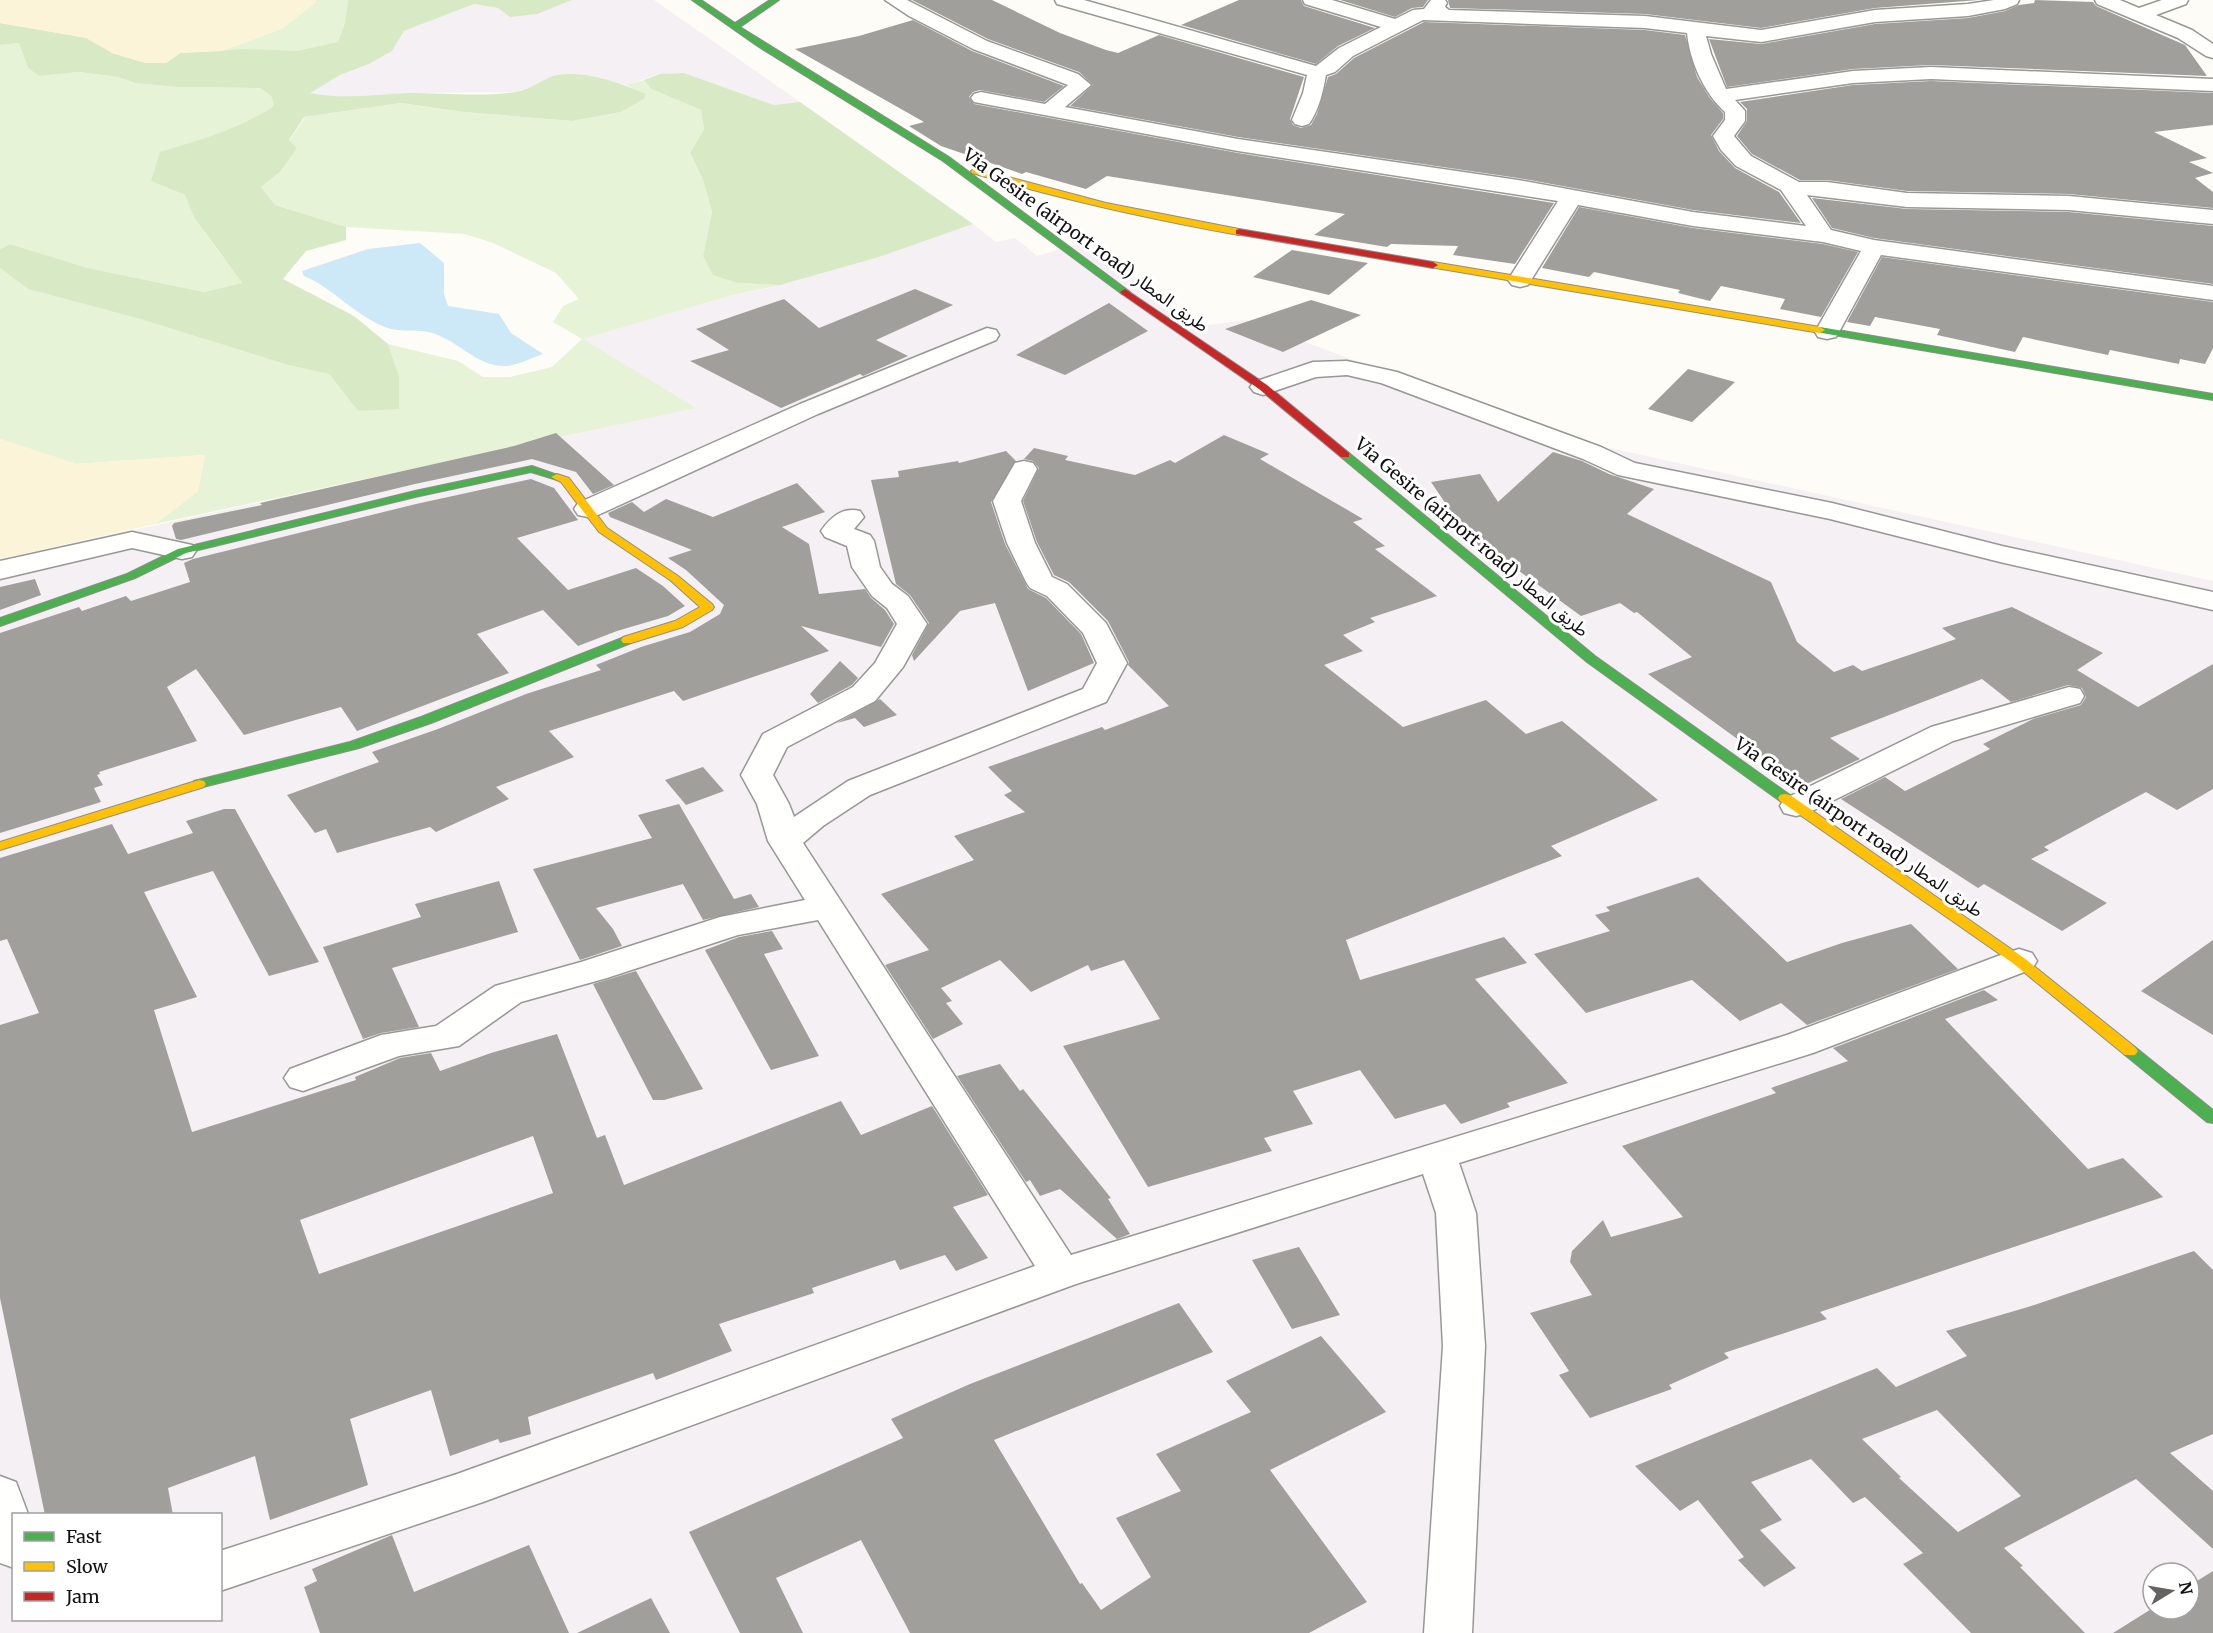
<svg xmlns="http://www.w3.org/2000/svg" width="2213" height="1633" font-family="Merriweather,'Noto Sans Arabic',serif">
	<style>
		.industrial { fill: #f5f0f3; fill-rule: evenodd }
		.green { fill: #e7f3d7 }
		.forest { fill: #d8eac5 }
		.sand { fill: #fcf4d9 }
		.water { fill: #cde8f7 }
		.building { fill: #a19f9c; fill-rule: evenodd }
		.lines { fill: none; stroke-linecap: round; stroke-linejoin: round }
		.street-casing { stroke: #979795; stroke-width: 3 }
		.fast-casing { stroke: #8e8d8b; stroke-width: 2 }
		.slow-casing { stroke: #8e8d8b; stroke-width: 2 }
		.jam-casing { stroke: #8e8d8b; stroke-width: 2 }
		.street { fill: #fffffe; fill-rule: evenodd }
		.fast { fill: #4caf50; fill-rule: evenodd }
		.slow { fill: #ffc107; fill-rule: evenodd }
		.jam { fill: #c62828; fill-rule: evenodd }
		.labels { text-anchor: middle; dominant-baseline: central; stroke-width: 6; stroke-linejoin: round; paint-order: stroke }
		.street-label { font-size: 18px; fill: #111; stroke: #fff }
	</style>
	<rect width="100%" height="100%" fill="#fdfcf7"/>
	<path class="industrial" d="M572,0H654L800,102L774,105L684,73L660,74L626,85L583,76L556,75L535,87L514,92L406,93L333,98L309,93L340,75L369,64L392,51L404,31L474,4L498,8L562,3Z
		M973,224L996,242L1015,238L1037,256L1081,243L1201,326L1247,320L1556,436L2213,581V1633H0V559L694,408L582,339L729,296L764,289L879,257ZM14,1514H220V1620H14ZM2153,1573H2189V1609H2153Z"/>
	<path class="green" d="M316,0H348L345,23L338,42L296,51H222L283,28L316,2Z
		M19,43L28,68L39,76L79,72L118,77L135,83L177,87L260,88L271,96L274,106L255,118L228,131L151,181L185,195C199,228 221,255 243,283L204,292L88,268L10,244L0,249V45Z
		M644,80L651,89L701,110L704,129L690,153L703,180L712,212L703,256L738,283L780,285L729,296L583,339L696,408L155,524L198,491L205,455L76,464L0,439V268L28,289L140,319L288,365L329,374L358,411L399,376L388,344L458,361L483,377H510L552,367L582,339L553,322L563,306L579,299L556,273L493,243L465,234L346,227L275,205L261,187L281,171L297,148L289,141L305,117L401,103L464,112L572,121L621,112L644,99L645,95L626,85Z"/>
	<path class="forest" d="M348,0H572L537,14L510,17L498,8L474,4L404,31L392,51L369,64L340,75L310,93C343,100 376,94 410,93C441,93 485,97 515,92C532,90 545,77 557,75C585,70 621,83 646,94L644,99L621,112L572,121L464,112L401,103L304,117L289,140L297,148L281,171L261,187L275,205L346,227V240L306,251L283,279L354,316L388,344L399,376V409L358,411L329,374L288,365L140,319L28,289L0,268V249L10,244L88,268L204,292L242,283L194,217L185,195L151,181L160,152C200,140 239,129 274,106L271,96L260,88L177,87L135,83L118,77L79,72L39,76L28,68L19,43L0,45V23L89,38L112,53L146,63H166L180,53L245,49L296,51L338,42L345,23Z
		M684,73L774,105L800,102L973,224L879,257L780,285L738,283L713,275L703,256L712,212L703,180L690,153L704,129L701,110L651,89L644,80L660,74Z"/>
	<path class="sand" d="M0,0H316V2L283,28L222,51L180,53L166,63H146L112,53L86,38L0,23Z
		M0,439L76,464L205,455L198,491L155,524L0,559Z"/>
	<path class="water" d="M420,243L444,263V294L448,306L499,314L511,333L543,354C531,358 517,366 503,366C477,366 457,340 432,333C419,329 404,332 391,329C358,319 335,289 304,276L302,271L368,249Z"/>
	<path class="building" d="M912,0H992L1060,33L1106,50L1118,53L1159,35L1304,77L1290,119L1293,125L1301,128L1311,125L1317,114L1328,77L1336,74L1354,58L1424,22L1645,30L1685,35L1697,77L1709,97L1723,113V119L1711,135L1719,151L1735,168L1779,192L1801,223L1693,210L1518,178L1238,137L1070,106L1093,85L1079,72L988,39Z
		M1239,0H1301L1304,6L1375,28L1338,46L1316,64L1181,25Z
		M1340,0H1428L1423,7L1412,8L1395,17Z
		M1448,0H1979L1875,8L1761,28L1645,14L1450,8Z
		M2035,0L2093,2L2096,6L2185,45L2207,76L1931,65L1853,69L1727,87L1709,39L1761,44L1875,24L1968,18L2005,11L2019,5L2034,3Z
		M913,20L972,51L1064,86L1044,102L980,90L973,92L969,97L974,104L1238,153L1554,203L1515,264L1453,255L1458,246L1391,244L1387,247L1314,235L1345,214L1107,176L1086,189L1026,172L1022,174L941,146L909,126L924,122L795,49L859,36Z
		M1931,81L2213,93V125L2154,132L2207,158L2189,162L2213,173L2195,178L2213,192V208L2069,194L1907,191L1827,180H1800L1752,154L1737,136L1747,121V109L1740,102L1853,85Z
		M1812,198L1907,209L2069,212L2213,226V284L1874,238L1832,228Z
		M1579,207L1693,228L1823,244L1858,252L1821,317L1780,309L1785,299L1721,286L1710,301L1678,293L1680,290L1594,272L1589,277L1542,268Z
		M1292,250L1368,263L1329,295L1253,277Z
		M1882,257L2213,302V348L2205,364L2180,359L2179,364L2110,350L2108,355L2023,337L2015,352L1937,335L1940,329L1875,317L1870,326L1847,322Z
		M915,289L953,305L876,340L908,356L863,376L860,374L781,408L690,361L729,350L696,329L784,299L819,328Z
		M1311,300L1361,315L1283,352L1225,329Z
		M1109,303L1148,331L1065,375L1016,355Z
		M1688,369L1735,382L1692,422L1648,409Z
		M556,433L614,485L593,494L576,472L532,459L415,484L181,540L176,539L172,526L174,523L262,505L260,503L514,446Z
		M1224,435L1269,454L1260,459L1363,519L1353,522L1385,546L1375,549L1437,596L1370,618L1375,622L1343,635L1363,651L1324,665L1403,727L1486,700L1526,734L1562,721L1658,800L1551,846L1562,856L1346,940L1360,980L1504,937L1527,963L1475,979L1568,1083L1507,1103L1510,1107L1461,1124L1445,1104L1395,1119L1360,1070L1293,1091L1313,1124L1264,1138L1272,1151L1148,1187L1063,1046L1160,1019L1124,960L1091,971L1088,965L1031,992L1000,960L941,988L952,1001L946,1003L963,1024L933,1039L885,965L929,950L881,894L974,860L954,836L1025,812L1004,795L1012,791L988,767L1102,727L1105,730L1169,706L1128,665L1129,662L1108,621L1069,582L1054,575L1037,542L1023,501L1039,468L1033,461L1024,459L1034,448L1068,456L1065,460L1135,475L1170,460L1175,463Z
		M1006,451L1016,461L991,502L1005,544L1028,589L1046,598L1081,634L1094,663L1028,691L995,603L960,611L914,661L912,655L929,623L910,595L896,584L871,480L899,477L898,471L958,461L959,463Z
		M1553,452L1582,461L1609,474L1654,489L1627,514L1771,582L1797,642L1834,672L1853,665L1862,671L1956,639L1942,628L2012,607L2103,653L2077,670L2138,707L2213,664V789L2177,810L2146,792L2044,847L2049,850L2031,859L2107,903L2062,931L1984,884L1978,888L1841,799L1885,777L1905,791L1990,749L1983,744L2033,719L2081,705L2086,697L2082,688L2068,685L2011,702L1982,679L1830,738L1860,759L1802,786L1648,674L1692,657L1637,612L1634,613L1620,603L1581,616L1508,563L1502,565L1469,538L1431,482L1480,474L1498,502Z
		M531,479L554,488L578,520L517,538L568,590L636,568L663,586L685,606L668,616L617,631L578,646L543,610L477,634L509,673L357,731L341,707L244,735L196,669L167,687L197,741L99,772L100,774L97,775L103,785L94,788L101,802L0,833V633L79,607L82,611L126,596L131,601L190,582L184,563L193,559L416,504Z
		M797,483L825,512L782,527L809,544L819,594L865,589L871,598L885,610L894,624L881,647L801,626L829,651L683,701L674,691L549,731L574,757L496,787L509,799L436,832L430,827L337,853L326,829L315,833L287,795L379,762L372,752L438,729L526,694L601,670L596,665L641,647L690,632L720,614L724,605L686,570L668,558L692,550L610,517L608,513L632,502L644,512L666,499L713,517Z
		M35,579L41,595L0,610V587Z
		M840,661L858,678L852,685L818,703L810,694Z
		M880,699L897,715L864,727L855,718L837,723Z
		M703,767L724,791L686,805L665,780Z
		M679,804L734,899L751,894L759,907L703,920L683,884L596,908L613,929L622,946L580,960L533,869L652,838L638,815Z
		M224,809H235L319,962L269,976L213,871L144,892L197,997L154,1010L192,1132L356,1080L355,1077L400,1058L431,1053L440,1071L491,1053L557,1034L597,1138L605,1135L624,1185L841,1101L861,1135L932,1106L988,1195L953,1207L988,1258L956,1271L945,1255L900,1270L895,1260L812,1288L814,1293L719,1324L732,1351L656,1380L653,1373L528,1417L531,1434L500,1443L498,1439L450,1456L431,1390L350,1419L368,1485L270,1520L255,1456L168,1488L173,1515H45L0,1298V1025L39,1013L7,939L0,941V858L112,824L128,854L193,833L186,821ZM533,1136L553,1193L319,1274L300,1220Z
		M1698,877L1787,962L1842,943L1911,924L1958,969L1807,1025L1781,1003L1740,1021L1692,980L1586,1013L1534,954L1610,931L1595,915L1610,911L1606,907Z
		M499,881L518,932L392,968L419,1027L381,1033L363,1039L323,947L421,917L415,904Z
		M772,931L783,949L764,954L819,1056L771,1070L705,950L739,937Z
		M2213,940V1035L2141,991Z
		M636,971L703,1089L664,1100H653L593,984Z
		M1984,990L1998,1000L1945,1019L2088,1169L2123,1158L2163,1197L1820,1312L1827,1319L1724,1353L1729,1358L1669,1385L1672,1389L1590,1418L1559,1375L1569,1371L1530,1313L1592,1295L1570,1262L1572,1251L1603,1220L1611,1237L1683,1217L1622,1146L1776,1093L1771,1088L1848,1061L1833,1048Z
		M1000,1064L1020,1091L1023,1089L1111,1198L1108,1199L1130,1234L1117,1239L1060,1189L1040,1196L1030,1180L1026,1182L957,1076Z
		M1299,1247L1340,1315L1292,1329L1252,1260Z
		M2194,1251L2213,1270V1434L2170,1453L2213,1491V1549L2136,1479L2004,1548L2023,1566L2020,1567L2085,1633H1971L1903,1564L1923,1553L1865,1497L1853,1503L1811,1459L1751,1482L1782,1520L1760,1530L1796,1568L1764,1587L1738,1560L1744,1557L1698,1500L1680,1511L1635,1466L1877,1368L1896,1387L1967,1356L1946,1331L2028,1307ZM1937,1410L2021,1496L1958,1532L1899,1478L1901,1477L1862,1439Z
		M1179,1303L1213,1352L994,1440L1080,1584L1082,1583L1101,1610L1151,1577L1116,1518L1181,1491L1156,1454L1251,1412L1226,1381L1321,1336L1386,1412L1270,1470L1367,1602L1309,1633H910L861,1540L776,1578L803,1633H740L689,1532L903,1438L891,1419L970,1384Z
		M392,1535L414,1592L529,1545L569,1633H320L304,1587L317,1581L312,1569Z
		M2213,1571V1633H2113L2153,1608L2189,1609V1586Z
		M651,1598L670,1633H577Z"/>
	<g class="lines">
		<g class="street-casing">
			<path id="street" d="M885,0H907L987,41L1078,74L1091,85L1065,107L1238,139L1518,180L1693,212L1806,226L1781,190L1736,166L1721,150L1713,136L1725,120V112C1704,93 1690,62 1687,33L1645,28L1423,20L1353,56L1335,72L1326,75C1323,92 1319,110 1309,124L1302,126L1295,124L1292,120L1303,93L1307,75L1057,4L1055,0H1084L1316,66L1339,48L1381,27L1305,4L1303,0H1332L1395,19L1413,10L1424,9L1431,0H1445L1447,3L1445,7L1449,10L1645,16L1761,30L1875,10L1968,4L1994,0H2019L2017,4L2005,9L1968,16L1875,22L1761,42L1706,36L1711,54L1726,89L1853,71L1931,67L2213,79V91L1931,79L1853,83L1735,100L1745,111V121L1734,136L1751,156L1799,182H1827L1907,193L2069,196L2213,210V224L2069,210L1907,207L1807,195L1831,230L1874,240L2213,286V300L1881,255L1839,332L1836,337L1827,339L1818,337L1815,332L1861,251L1823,242L1693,226L1578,205L1528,285L1520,287L1512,285L1508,280L1558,201L1238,151L974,102L971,98L974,94L981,92L1045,104L1068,85L973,49L909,16Z
				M2095,0H2120L2139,8L2162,0H2188L2186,4L2156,15L2192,30L2213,44V58L2206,56L2178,38L2097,4Z
				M987,328L996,330L999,335L996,340L818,414L598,515L588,517L578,515L574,509L578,503L800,404Z
				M1347,361L1397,372L1601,447L1635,463L1832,503L2002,546L2213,592V610L2000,562L1830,519L1618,475L1583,459L1381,383L1347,375L1316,377L1263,395L1254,392L1250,387L1254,382L1313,362Z
				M1024,461L1033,463L1037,469L1021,501L1035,543L1052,577L1067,584L1106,623L1127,663L1106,702L870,795L823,826L803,843L1071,1255L1787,1035L2006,953L2019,949L2032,953L2037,961L2032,969L1813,1053L1459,1163L1476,1213L1485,1346L1472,1633H1424L1443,1346L1436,1213L1423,1174L1076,1284L483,1502L220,1591V1551L457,1474L1035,1266L818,920L738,935L607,978L521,1002L459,1046L399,1056L303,1091L290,1087L284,1078L290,1069L381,1035L436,1026L495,986L581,962L720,917L805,900L768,841L757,804L741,775L763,734L853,687L875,663L897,624L887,608L872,596L852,567L847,546L825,537L821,531C831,517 842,507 860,511L864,517L854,529L870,535L874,541L880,567L892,584L908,596L927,624L903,667L875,701L787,747L773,775L789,804L794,817L848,781L1083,689L1097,663L1083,633L1047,596L1030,588L1026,582L1007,543L993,501L1015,463Z
				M132,532L192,545L196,551L192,557L182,559L132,548L0,579V561Z
				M2069,687L2080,689L2084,696L2080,703L1953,741L1808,813L1796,816L1784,813L1780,806L1784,799L1931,727Z
				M0,1476L16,1482L28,1514H14V1568L0,1563Z"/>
		</g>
		<g class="fast-casing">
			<path id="fast" d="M692,0H701L735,23L770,0H779L740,27L949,157L1130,292L1122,294L943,161L756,45Z
				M1820,327L2213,394V400L1816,332V328Z
				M1345,452L1349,453L1595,656L1790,795L1792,798L1790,801H1780L1587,662L1341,457V453Z
				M532,466L563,477L557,480L531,472L415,497L186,553L135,578L0,626V618L127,574L178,549L415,491Z
				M627,636L631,637L633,640L631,643L431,723L359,748L199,788L192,784L194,781L350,742L421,717Z
				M2130,1046L2135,1047L2213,1110V1123L2207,1122L2125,1055L2122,1051L2125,1047Z"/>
		</g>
		<g class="slow-casing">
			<path id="slow" d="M975,168L1106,203L1239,229L1244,232L1239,235C1149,219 1060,199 972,173L971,171Z
				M1433,262L1820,327L1825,330L1820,333L1430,267L1428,265Z
				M557,474L569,478L607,528L678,576L712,604L714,607L712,610L683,627L631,643H623L621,640L623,637L675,621L700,607L670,580L599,532L561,482L551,477Z
				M199,780L204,781L206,784L204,787L0,850V842Z
				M1785,794L1790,795L2024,958L2135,1047L2138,1051L2135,1055H2125L2014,964L1780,801L1778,798L1780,795Z"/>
		</g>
		<g class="jam-casing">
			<path id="jam" d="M1239,229L1433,262L1438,265L1433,268L1236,234V230Z
				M1125,289L1267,385L1349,453V457H1341L1259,389L1122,294L1120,292Z"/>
		</g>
		<use href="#street" class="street"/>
		<use href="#fast" class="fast"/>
		<use href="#slow" class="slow"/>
		<use href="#jam" class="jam"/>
	</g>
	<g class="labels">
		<g class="street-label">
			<text transform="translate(1086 240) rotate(36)">Via Gesire (airport road) طريق المطار</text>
			<text transform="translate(1472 537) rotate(40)">Via Gesire (airport road) طريق المطار</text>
			<text transform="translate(1859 827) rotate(35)">Via Gesire (airport road) طريق المطار</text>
		</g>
	</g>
	<rect x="12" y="1513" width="210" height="108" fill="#ffffff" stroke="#a0a0a0" stroke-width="1.5"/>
	<rect x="24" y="1532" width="30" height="9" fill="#4caf50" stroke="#a0a0a0" stroke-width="1.5"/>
	<text x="66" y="1543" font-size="18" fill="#111111">Fast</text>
	<rect x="24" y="1562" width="30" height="9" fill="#ffc107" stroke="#a0a0a0" stroke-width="1.5"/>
	<text x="66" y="1573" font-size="18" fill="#111111">Slow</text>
	<rect x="24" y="1592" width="30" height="9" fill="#c62828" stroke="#a0a0a0" stroke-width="1.5"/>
	<text x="66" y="1603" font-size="18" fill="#111111">Jam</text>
	<g transform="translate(2171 1591) rotate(79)"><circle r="28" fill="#ffffff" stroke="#a0a0a0" stroke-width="1.5"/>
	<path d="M0-4.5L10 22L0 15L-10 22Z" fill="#646362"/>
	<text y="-9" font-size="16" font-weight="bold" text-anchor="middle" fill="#111111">N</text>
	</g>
</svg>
